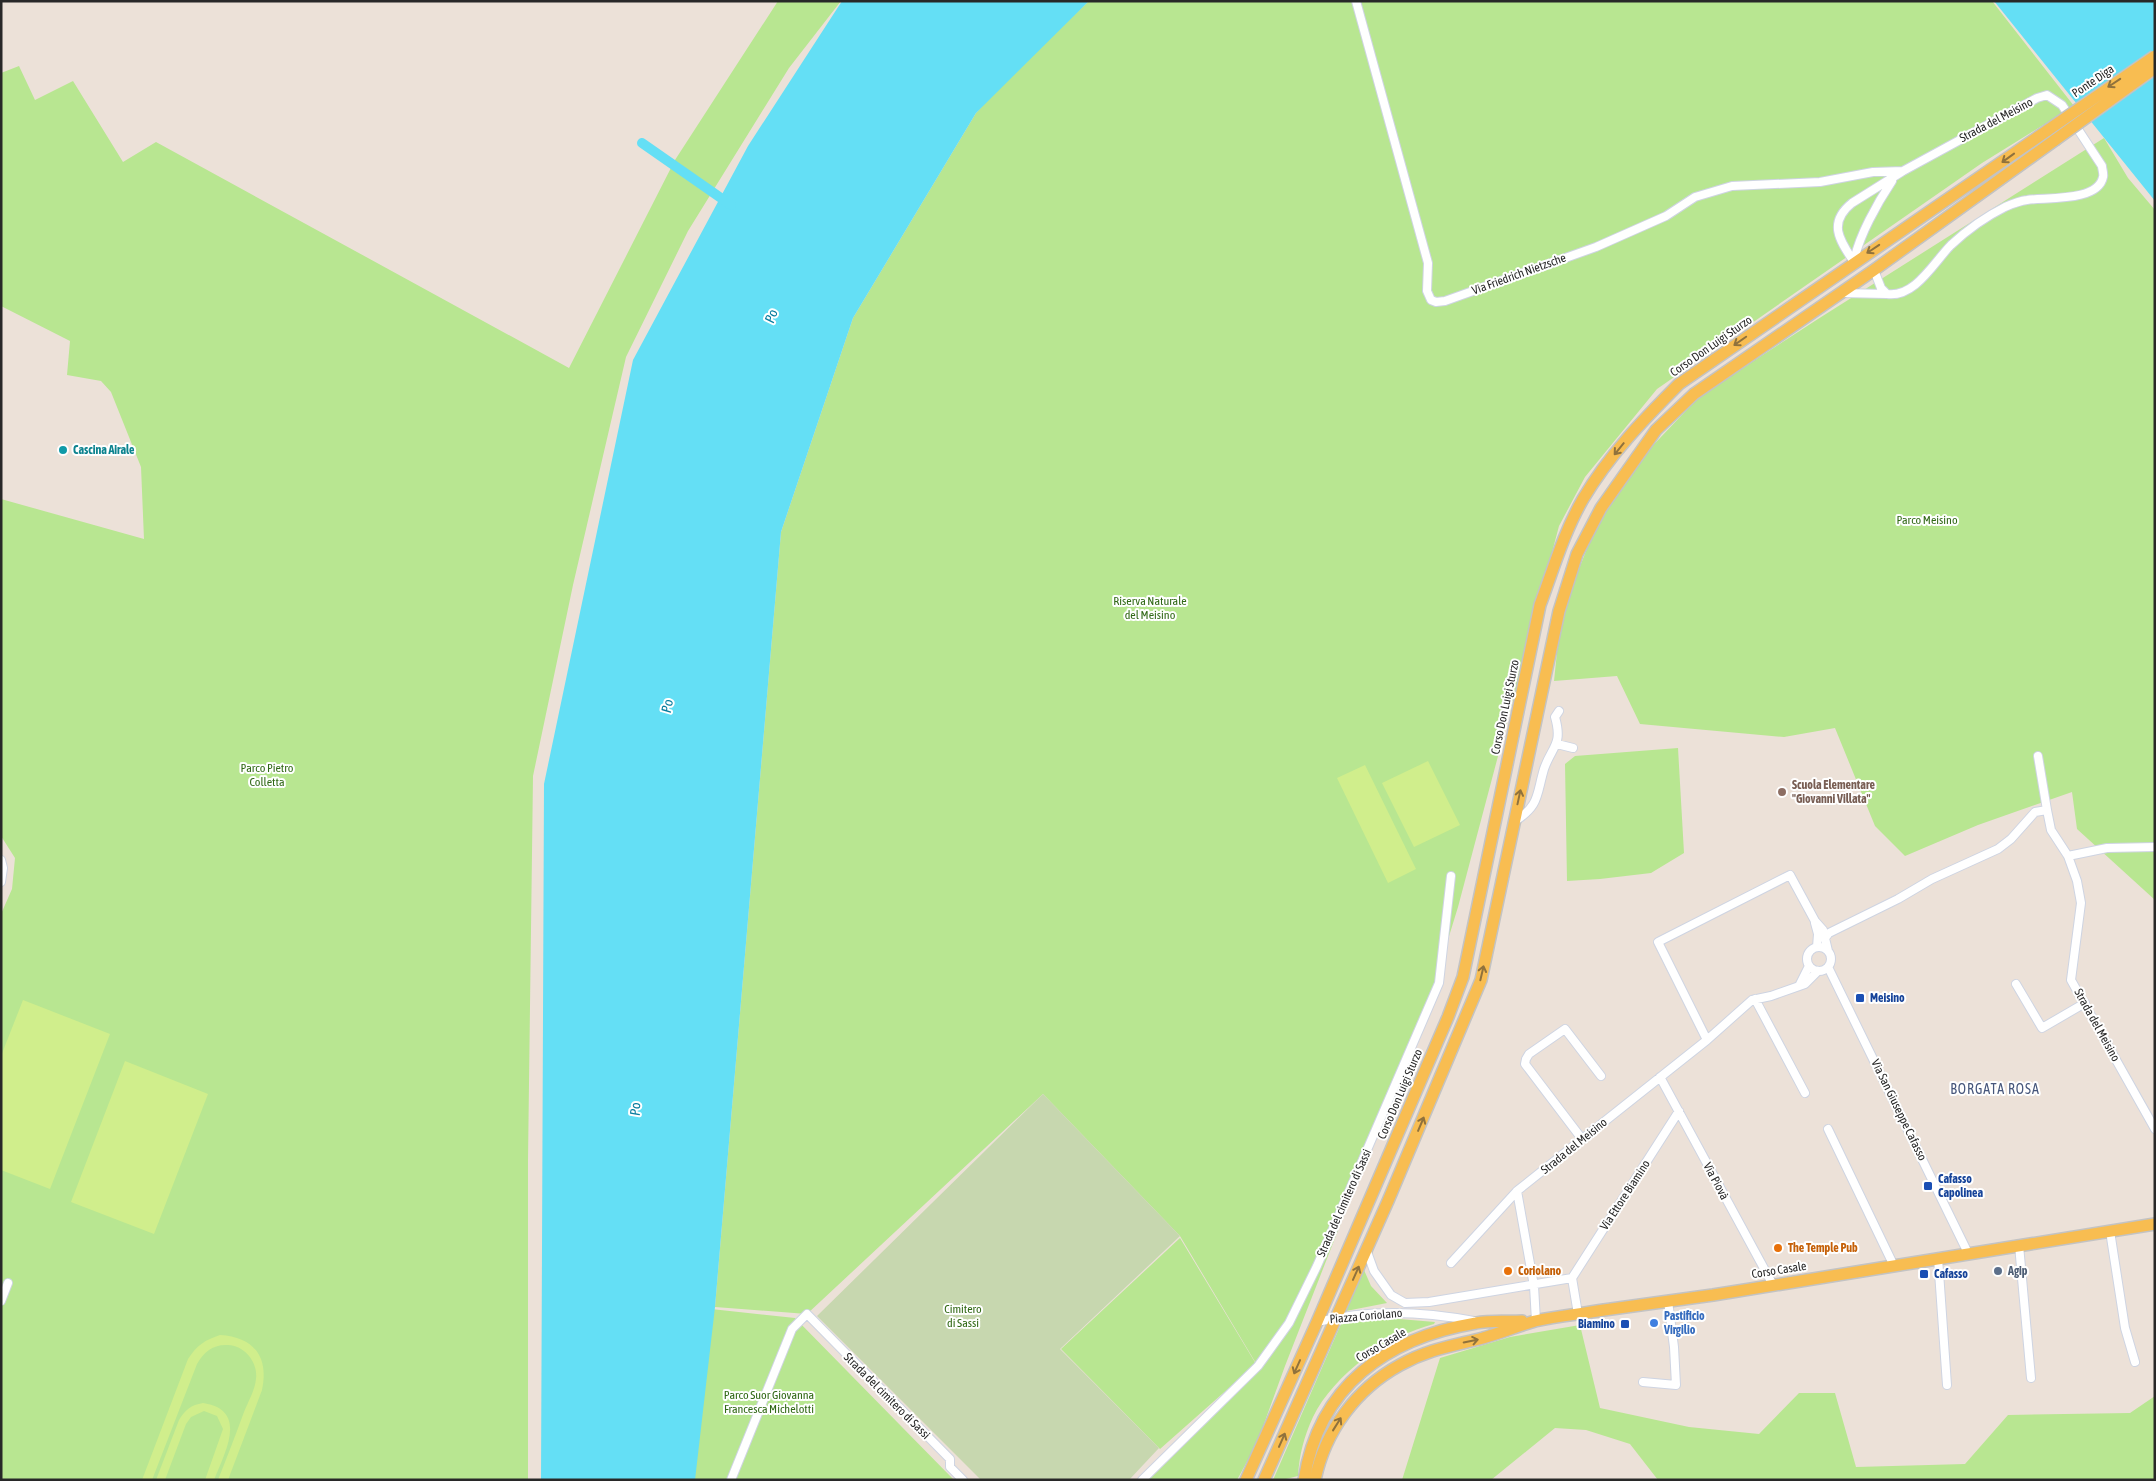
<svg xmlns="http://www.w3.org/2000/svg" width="2156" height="1481" font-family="'Asap Condensed',sans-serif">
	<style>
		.green { fill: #b8e691 }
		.cemetery { fill: #c7d7af }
		.pitch { fill: #d0ee8c }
		.water { fill: #64dff5 }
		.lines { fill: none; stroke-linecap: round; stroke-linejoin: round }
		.canal { stroke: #64dff5; stroke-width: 10 }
		.minor-casing { stroke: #ced4e2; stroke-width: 10 }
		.primary-casing { stroke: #c3c3c3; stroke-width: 14 }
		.minor { stroke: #fff; stroke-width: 8 }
		.primary { stroke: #f8bd51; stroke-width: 11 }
		.primary-bridge-casing { stroke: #c3c3c3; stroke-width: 14; stroke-linecap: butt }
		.primary-bridge { stroke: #f8bd51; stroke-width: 11 }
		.oneway { stroke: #90723c }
		.culture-dot { fill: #0f9aa8; stroke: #fff; stroke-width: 2 }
		.education-dot { fill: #8d6e63; stroke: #fff; stroke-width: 2 }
		.transit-dot { fill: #1a4fb4; stroke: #fff; stroke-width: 2 }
		.food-dot { fill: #e8710a; stroke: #fff; stroke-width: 2 }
		.service-dot { fill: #5c6f8a; stroke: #fff; stroke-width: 2 }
		.shop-dot { fill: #3f7fe0; stroke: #fff; stroke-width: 2 }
		.labels { text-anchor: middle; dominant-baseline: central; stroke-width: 4; stroke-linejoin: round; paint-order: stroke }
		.street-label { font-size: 12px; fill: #282828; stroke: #fff }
		.culture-label { font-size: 12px; font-weight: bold; fill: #0d838f; stroke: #fff; text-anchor: start }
		.park-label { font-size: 12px; fill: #306815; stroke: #fff }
		.education-label { font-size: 12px; font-weight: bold; fill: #785e54; stroke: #fff; text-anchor: start }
		.transit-label { font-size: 12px; font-weight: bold; fill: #164399; stroke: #fff; text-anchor: start }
		.food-label { font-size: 12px; font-weight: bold; fill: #c56008; stroke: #fff; text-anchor: start }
		.service-label { font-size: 12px; font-weight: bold; fill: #4e5e75; stroke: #fff; text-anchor: start }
		.shop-label { font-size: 12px; font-weight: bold; fill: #366cbe; stroke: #fff; text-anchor: start }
		.water-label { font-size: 14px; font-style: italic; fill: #067c9e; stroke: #fff }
		.neighbourhood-label { font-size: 14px; letter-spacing: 1px; fill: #46567b; stroke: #fff }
	</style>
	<rect width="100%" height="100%" fill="#ece1d8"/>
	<path class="green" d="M778,1H841L789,68L688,231L626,357L573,585L533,776L528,1160V1480H1V914L12,889L15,858L1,836V499L144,539L141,467L111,392L101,381L67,375L70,341L1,306V73L19,66L35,100L73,81L123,162L156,142L569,368L675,160Z
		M1089,1H1992L2074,106L1982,163L1657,389L1585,477L1559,526L1458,907L1434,985L1285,1366L1257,1443L1237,1480H1145L1257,1365L1180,1236L1043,1094L807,1314L715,1307L781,532L853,318L976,113L1010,76Z
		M2104,138L2128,178L2155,210V900L2077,829L2072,792L1978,825L1905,856L1875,826L1835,728L1784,737L1640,724L1617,676L1554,681L1559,633L1573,584L1590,541L1612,501L1640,459L1700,396L1818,319Z
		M1678,748L1684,853L1651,873L1600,879L1567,881L1565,764L1575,756Z
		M1180,1238L1256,1364L1160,1449L1061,1349Z
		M1364,1270L1371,1286L1387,1303L1346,1311Z
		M702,1308L795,1318L954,1480H682Z
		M1387,1318L1435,1322L1434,1324C1389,1335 1334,1374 1313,1417C1304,1436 1299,1456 1298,1476L1282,1480H1273L1341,1324Z
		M1580,1325L1600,1408L1689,1427L1759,1434L1799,1393H1835L1856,1467L1965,1464L2008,1415L2130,1413L2155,1396V1480H1658L1630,1444L1586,1430L1555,1428L1491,1480H1402L1440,1358L1510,1337Z"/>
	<path class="cemetery" d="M1043,1094L1180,1236L1060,1349L1159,1448L1129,1480H981L817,1316Z"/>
	<path class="pitch" d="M1428,761L1460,825L1414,847L1382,783Z
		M1365,765L1416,869L1388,883L1337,778Z
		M23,1000L110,1034L50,1189L1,1170V1056Z
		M125,1061L208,1094L154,1234L71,1202Z
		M220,1335C254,1337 269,1357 262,1390L228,1480H218C227,1457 236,1434 244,1412C248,1402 255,1390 256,1379C258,1362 245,1346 228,1345C213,1344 204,1352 197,1364L152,1480H142L188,1359C197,1345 205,1340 220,1335Z
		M203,1403C249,1410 225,1452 214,1480H205L223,1429L217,1416L204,1411L191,1417L186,1424L165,1480H156L179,1420C185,1410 191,1405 203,1403Z"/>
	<path class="water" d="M842,1H1089L976,113L853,318L781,532L715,1307L695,1480H541L544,784L633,360L748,146Z
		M1994,1H2155V201Z"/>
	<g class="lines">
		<path class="canal" d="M642,143L731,205"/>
		<g class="minor-casing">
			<path id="minor" d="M1356,1L1428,263L1427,291L1431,300L1436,302L1445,301L1596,247L1666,216L1695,197L1732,186L1820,182L1873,172L1903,171
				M1854,262C1840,241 1827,223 1852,203L1903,171L2037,98L2047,95L2062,105L2102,166C2102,169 2104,174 2103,177C2098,202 2046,197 2027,200C2019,201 2012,204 2005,207C1987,216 1966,231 1951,245C1934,262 1915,298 1887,294
				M1854,262C1858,237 1878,202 1892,181
				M1841,293L1887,294L1881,288L1874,270
				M1557,744L1573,748
				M2038,756L2047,810
				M1514,822C1540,805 1536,796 1544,769C1552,746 1563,745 1555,717L1559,711
				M2068,856L2107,848L2155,847
				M1,860L3,868L1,882
				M1815,923L1818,934L1817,947
				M1825,938L1829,933L1898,899L1932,879L1998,849L2011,839L2035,812L2047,810L2051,830L2068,856L2077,881L2081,903L2071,980L2155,1129
				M1807 959a12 12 0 1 1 24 0a12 12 0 1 1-24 0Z
				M1828,967L1968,1253
				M2016,984L2042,1028L2085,1003
				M1799,986L1809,966
				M1755,999L1805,1093
				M1707,1040L1658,942L1790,875L1815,921L1823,930L1828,951
				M1660,1077L1773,1285
				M1828,1129L1894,1266
				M1582,1139L1525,1064L1526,1059L1529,1054L1565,1029L1601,1076
				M1517,1191L1534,1286L1536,1321
				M2110,1231L2125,1328L2135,1362
				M2019,1245L2031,1378
				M1366,1249L1374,1271L1391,1295L1405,1303L1429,1302L1572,1278
				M1938,1258L1947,1385
				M1451,1263L1517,1191L1707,1040L1752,1000L1771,996L1805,984L1818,971
				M1572,1278L1679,1111
				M1572,1278L1578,1314
				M1,1301L8,1283
				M1317,1322C1369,1309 1422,1311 1474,1321
				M1643,1382L1676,1385L1674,1347L1668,1301
				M731,1480L792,1329L807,1314L950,1459V1467L963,1480
				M1142,1480L1258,1366L1289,1323L1317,1266L1439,983L1451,876"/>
		</g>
		<g class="primary-casing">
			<path id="primary" d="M1246,1480L1317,1322L1448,1017L1463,977L1540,605C1553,570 1564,532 1583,499C1609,455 1644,419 1679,384L2048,130
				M1264,1480L1388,1201L1481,980L1559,611L1577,554L1601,508L1656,430L1694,394L1874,270L2055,140
				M1304,1480C1319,1386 1386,1338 1476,1323C1491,1320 1507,1322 1522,1321
				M1315,1480C1325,1431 1356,1389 1400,1365C1429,1349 1452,1346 1483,1338C1500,1333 1518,1326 1535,1321C1558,1316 1581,1314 1604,1310C1640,1305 1677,1300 1713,1295C1861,1272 2007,1247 2155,1224"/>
		</g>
		<use href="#minor" class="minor"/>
		<use href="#primary" class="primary"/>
		<g class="primary-bridge-casing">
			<path id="primary-bridge" d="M2048,130L2155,56
				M2055,140L2155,68"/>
		</g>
		<use href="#primary-bridge" class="primary-bridge"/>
	</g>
	<defs><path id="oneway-shaft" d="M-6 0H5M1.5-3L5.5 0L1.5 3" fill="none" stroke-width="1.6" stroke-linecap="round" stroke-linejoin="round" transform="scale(1.25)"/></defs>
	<g class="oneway">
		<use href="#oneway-shaft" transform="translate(2114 83) rotate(146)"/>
		<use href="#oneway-shaft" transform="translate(2008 158) rotate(144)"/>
		<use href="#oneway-shaft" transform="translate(1873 249) rotate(146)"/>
		<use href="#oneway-shaft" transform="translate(1740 341) rotate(145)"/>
		<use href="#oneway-shaft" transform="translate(1619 449) rotate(129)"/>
		<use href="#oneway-shaft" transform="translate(1519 797) rotate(-78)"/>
		<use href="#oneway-shaft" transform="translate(1482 973) rotate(-77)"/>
		<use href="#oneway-shaft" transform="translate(1421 1124) rotate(-67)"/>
		<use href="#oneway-shaft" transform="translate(1356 1273) rotate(-66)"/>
		<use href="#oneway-shaft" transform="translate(1471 1341) rotate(-11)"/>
		<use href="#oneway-shaft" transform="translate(1297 1367) rotate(114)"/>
		<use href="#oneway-shaft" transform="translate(1337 1424) rotate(-58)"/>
		<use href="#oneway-shaft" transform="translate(1282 1440) rotate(-66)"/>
	</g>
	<circle class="culture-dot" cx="63" cy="450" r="5"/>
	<circle class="education-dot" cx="1782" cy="792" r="5"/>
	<g class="transit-dot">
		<rect x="1855" y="993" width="10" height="10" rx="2.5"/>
		<rect x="1923" y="1181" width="10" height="10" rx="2.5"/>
		<rect x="1919" y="1269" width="10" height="10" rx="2.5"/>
		<rect x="1620" y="1319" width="10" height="10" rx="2.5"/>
	</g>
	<g class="food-dot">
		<circle cx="1778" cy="1248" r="5"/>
		<circle cx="1508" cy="1271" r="5"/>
	</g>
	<circle class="service-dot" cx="1998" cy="1271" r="5"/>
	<circle class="shop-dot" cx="1654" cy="1323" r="5"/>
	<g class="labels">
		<g class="street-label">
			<text transform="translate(2093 81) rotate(-34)">Ponte Diga</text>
			<text transform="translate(1996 120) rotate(-28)">Strada del Meisino</text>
			<text transform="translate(1519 274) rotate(-20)">Via Friedrich Nietzsche</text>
			<text transform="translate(1711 346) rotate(-35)">Corso Don Luigi Sturzo</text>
			<text transform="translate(1505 707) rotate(-78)">Corso Don Luigi Sturzo</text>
			<text transform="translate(2097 1025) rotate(61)">Strada del Meisino</text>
			<text transform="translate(1400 1094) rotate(-67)">Corso Don Luigi Sturzo</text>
			<text transform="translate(1899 1110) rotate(64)">Via San Giuseppe Cafasso</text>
			<text transform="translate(1574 1146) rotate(-39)">Strada del Meisino</text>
			<text transform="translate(1716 1181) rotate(62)">Via Piovà</text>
			<text transform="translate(1625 1195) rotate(-57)">Via Ettore Biamino</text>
			<text transform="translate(1344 1203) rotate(-66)">Strada del cimitero di Sassi</text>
			<text transform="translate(1779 1270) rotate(-9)">Corso Casale</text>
			<text transform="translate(1366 1316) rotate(-5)">Piazza Coriolano</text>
			<text transform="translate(1381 1345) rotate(-30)">Corso Casale</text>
			<text transform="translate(887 1396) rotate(45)">Strada del cimitero di Sassi</text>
		</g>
		<g class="culture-label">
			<text x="73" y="450">Cascina Airale</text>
		</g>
		<g class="park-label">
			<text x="1927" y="520">Parco Meisino</text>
			<text x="1150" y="601">Riserva Naturale<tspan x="1150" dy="14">del Meisino</tspan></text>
			<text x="267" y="768">Parco Pietro<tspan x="267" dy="14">Colletta</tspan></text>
			<text x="963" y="1309">Cimitero<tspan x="963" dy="14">di Sassi</tspan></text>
			<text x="769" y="1395">Parco Suor Giovanna<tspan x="769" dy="14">Francesca Michelotti</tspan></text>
		</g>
		<g class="education-label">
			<text x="1792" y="785">Scuola Elementare<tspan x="1792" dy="14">"Giovanni Villata"</tspan></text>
		</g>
		<g class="transit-label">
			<text x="1870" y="998">Meisino</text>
			<text x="1938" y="1179">Cafasso<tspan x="1938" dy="14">Capolinea</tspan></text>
			<text x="1934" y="1274">Cafasso</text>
			<text x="1615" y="1324" text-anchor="end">Biamino</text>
		</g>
		<g class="food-label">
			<text x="1788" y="1248">The Temple Pub</text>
			<text x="1518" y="1271">Coriolano</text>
		</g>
		<g class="service-label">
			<text x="2008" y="1271">Agip</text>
		</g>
		<g class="shop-label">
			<text x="1664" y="1316">Pastificio<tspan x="1664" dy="14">Virgilio</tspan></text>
		</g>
		<g class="water-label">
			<text transform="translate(771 316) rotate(-70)">Po</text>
			<text transform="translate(667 706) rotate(-80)">Po</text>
			<text transform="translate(635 1109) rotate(-87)">Po</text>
		</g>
		<g class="neighbourhood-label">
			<text x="1995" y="1089">BORGATA ROSA</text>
		</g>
	</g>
	<rect width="2156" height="1481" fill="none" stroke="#282828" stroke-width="5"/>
</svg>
